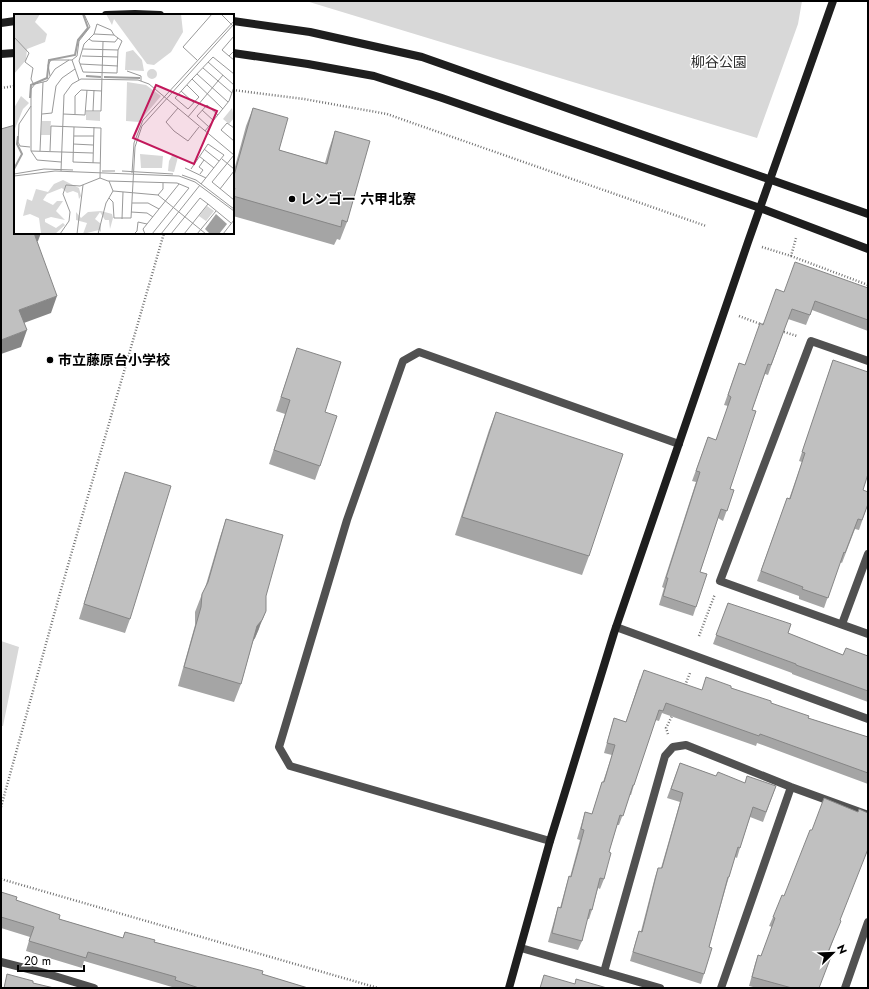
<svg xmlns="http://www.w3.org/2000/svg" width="869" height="989" font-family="Jost,'Noto Sans JP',sans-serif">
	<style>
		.green { fill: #d8d8d8 }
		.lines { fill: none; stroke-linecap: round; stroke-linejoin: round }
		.path { stroke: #737373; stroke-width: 2.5; stroke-dasharray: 1 2; stroke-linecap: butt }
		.street { stroke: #515151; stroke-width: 8 }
		.secondary { stroke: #1e1e1e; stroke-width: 8 }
		.wall { fill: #a5a5a5 }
		.shaded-wall { fill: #868686 }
		.building { fill: #c0c0c0; stroke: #868686 }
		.poi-dot { fill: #000; stroke: #fff; stroke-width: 1.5 }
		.labels { text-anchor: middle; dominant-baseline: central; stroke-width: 3; stroke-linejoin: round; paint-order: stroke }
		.park-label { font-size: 14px; fill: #2f2f2f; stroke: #fff }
		.poi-label { font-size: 14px; font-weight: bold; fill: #000; stroke: #fff; text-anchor: start }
		.inset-river { fill: none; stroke: #9f9f9f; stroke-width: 2 }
		.inset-road { fill: none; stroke: #999; stroke-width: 1 }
		.view { fill: #c2185b; fill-opacity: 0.15; stroke: #c2185b; stroke-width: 2 }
		.inset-edge { fill: none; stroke: #000; stroke-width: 2 }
	</style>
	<rect width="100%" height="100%" fill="#fff"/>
	<path class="green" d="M306,1H802L798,24L757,138Z
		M1,641L19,647L3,726H1Z"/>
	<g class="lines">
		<path class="path" d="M1,88L15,86
			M233,90L304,99L387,114L706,226
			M762,247L791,256L796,238
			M791,256L868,285
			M739,316L763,325
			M781,331L797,336
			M699,636L715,594
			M684,688L690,673
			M668,734L666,728L673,714
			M1,807L60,593L164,233
			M1,879L378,988"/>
		<path class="street" d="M868,361L811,341L720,581L868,634
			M842,624L868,554
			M616,627L868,719
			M550,841L290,766L279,747L347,520L403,361L419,352L679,444
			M521,948L660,988
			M1,962L48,974L94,988
			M604,972L665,756L673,747L686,745L791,787L868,815
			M721,988L791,787
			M845,988L868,922"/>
		<path class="secondary" d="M106,15L135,14L160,15
			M233,21L310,32L422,57L868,214
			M1,23L15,21
			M233,53L308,64L374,76L442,98L596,151L760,208L868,249
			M1,54L15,53
			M509,988L550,841L614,633L748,242L833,1"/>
	</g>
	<path class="wall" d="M253,108L279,150L325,163L329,149L335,131L347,222L340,240L337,239L334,245L233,216V174L246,126Z
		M868,288V331L812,310L806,325L788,319L768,375L765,374L752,410L730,489L734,490L723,521L718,518L700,572L696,607L693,616L659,605L664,588L662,587L696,482L692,481L708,437L716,440L728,406L724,405L739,363L745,365L763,325L784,292Z
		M297,348L325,412L320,466L315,480L269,464L285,414L276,411Z
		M833,360L863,490L868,504L859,530L855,529L842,563L840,562L824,608L799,599V596L757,581L787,498L789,499L802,462L799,461Z
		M496,412L589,556L582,575L455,535L489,430Z
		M125,472L130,619L125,633L79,619L120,486Z
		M226,519L266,596L259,629L255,638L253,641L241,684L234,702L178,686L195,625V612L202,594L205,588L220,537Z
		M728,603L788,633L843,655L868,656V702L792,674V673L713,644Z
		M640,679L702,690L731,688L808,718L868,737V784L757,743L756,746L662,713L659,721L655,720L634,785L631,795H630L619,825H617L609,852L604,879L600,889L598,888L592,910L589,919H587L582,941L578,950L548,942L555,917L558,907L560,908L566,886L569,876L570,877L580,840L577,839L582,822L585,812L592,814L602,782H603L612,755L604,753L611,728L614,718L626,722Z
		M680,763L716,776L745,783L776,786L763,822L750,817L740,848L737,858L735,857L726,887L709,947L704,974L701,984L630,961L636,940L639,931H641L655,877L658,868H661L680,802L667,798Z
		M1,892L16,900L59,919L123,938L125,932L154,942L308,988H172V987L84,961L82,968L26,951L30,937L1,928Z
		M784,896L840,921L829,952L819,988H757L749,986L755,964L758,955L761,956L772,927L769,926L773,917Z"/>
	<path class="shaded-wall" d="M31,233H41L38,241L26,246Z
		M57,296L51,313L13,327L19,310Z
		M27,330L21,347L1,354V340Z
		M266,611L255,638L251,644L257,626Z"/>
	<path class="building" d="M253,108L288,118L279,150L327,164L335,131L370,141L347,222L342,220L341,227L233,196L235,188H233V179Z
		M15,125V233H34L57,296L19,310L27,330L1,340V129Z
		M795,262L868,288V320L815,301L810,315L792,309L771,365L768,364L752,410L756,411L730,489L734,490L727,511L721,509L700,572L707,574L696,607L663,596L668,578H666L700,472L696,471L708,437L716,440L731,397L728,395L739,363L745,365L760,323L763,325L776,289L784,292Z
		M297,348L341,362L325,412L337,416L320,466L274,450L290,400L281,397Z
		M833,360L868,372V474L863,490L868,492V504L862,520L858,519L845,553L844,552L828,598L802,589L803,587L761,571L787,498L790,499L805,453L802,452Z
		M496,412L623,454L589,556L462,517Z
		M125,472L171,486L130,619L84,604Z
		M226,519L283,535L266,596V611L262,620L257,626L241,684L184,667L201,607L202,594L208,582Z
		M728,603L791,624L788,633L843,655L846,648L868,656V691L796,665V664L716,635Z
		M644,670L702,690L706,677L731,686V688L771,701V703L809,716L808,718L868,737V773L760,734L759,736L666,703L663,711L659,710L634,785H633L623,816L620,815L609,852L611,853L604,879L600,878L592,910L590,909L582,941L552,933L558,907L561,908L569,876L571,877L584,830L581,829L585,812L592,814L602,782H604L615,745L607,743L614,718L626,722Z
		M680,763L716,776L718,772L745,783L747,776L776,786L766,812L753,807L740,848L738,847L729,877H728L709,947L712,948L704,974L633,952L639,931L642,932L658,868H662L683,793L671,789Z
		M824,798L858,812L859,809L868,813V849L840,920L841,921L828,952L832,954L819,988H792L752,977L758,955L761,956L775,918L773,917L782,895L784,896L810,830H812Z
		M1,892L17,897L16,900L60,915L59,919L123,938L125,932L155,940L154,942L263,971L262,974L308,988H199L175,980L176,977L88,952L86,958L29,941L34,927L1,917Z
		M7,974L33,981V983L54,988H4Z
		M544,975L575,984L576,979L607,988H540Z"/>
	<g class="poi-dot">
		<circle cx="292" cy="199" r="4"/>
		<circle cx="50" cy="360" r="4"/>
	</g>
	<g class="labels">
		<g class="park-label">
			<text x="719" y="62">柳谷公園</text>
		</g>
		<g class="poi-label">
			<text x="300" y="199">レンゴー 六甲北寮</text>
			<text x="58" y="360">市立藤原台小学校</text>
		</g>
	</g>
	<g transform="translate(14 14)">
		<rect width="220" height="220" fill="#fff"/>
		<path d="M0,0H26L21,8L33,20L31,28L13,35L12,46L0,60ZM92,0H167L169,18L157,38L140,51L133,50L100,5L98,11ZM119,36L128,46L130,57L111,56L112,38ZM133 60a5 5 0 1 1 10 0a5 5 0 1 1-10 0ZM113,68L132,71L147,82L125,108L112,107ZM7,82L15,89L9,95L0,117V94ZM218,94L220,104L215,110L209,105ZM72,98H86V107L72,106ZM28,107H37L36,121H27ZM126,140L149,142L148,154H127ZM159,140L164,143L160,158L154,157L155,147ZM49,166L65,174L67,182L65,185L64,179L59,177L53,179L48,174L33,180L29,186L39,191L43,187H49L42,197L51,206L37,203L31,205V208L42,214L49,209L51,211L41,220L27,219L25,204L16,200L9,202L13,185L18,187L22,175L34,178L40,170ZM193,192L200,197L192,207L185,202ZM87,197L98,200L99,204L96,215L95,206H91L86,198L81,205L87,210V218L85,216L69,220L73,209L62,206V198L67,204L74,198Z" fill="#d8d8d8"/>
		<path d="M202,200L213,210L205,220H196L191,215Z" fill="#9f9f9f"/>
		<path class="inset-river" d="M72,62L87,63M90,63L126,64M16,84L17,71L33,64L35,46L61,41L64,26L74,14L69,0M0,155L8,140L3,130L4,122"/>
		<path class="inset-road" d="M207,0L220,13M80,20L100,21L108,27L104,36L103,59L69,58L65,47L70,30ZM80,20L83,10L97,16L100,21M0,23L15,39L11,48L19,54L17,65L20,71M75,25L78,27L101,28L104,24M69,35L104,36M220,37L215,42L220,46M68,42L104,43M215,42L208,36L220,22M58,46L65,66M183,46L169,33L198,0M194,48L220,71M66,50L104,52M189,54L218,79M113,57L127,62V67M183,60L214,88M36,62L34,51L37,46H58L63,42L65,27L76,13L70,0M178,65L209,95M173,71L185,83L174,95L161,84L178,65L179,64L199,43L220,60M167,77L180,89M164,94L152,108L160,117L174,127L185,113M188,96L200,107M72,97H87L89,28M79,97L80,76M28,100L38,99L42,72L48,64L61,55M49,100L71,101L73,76M61,100V82L67,76L88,77M174,103L209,61M60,113L59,148L86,149M195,113L183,102L193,91L204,101M220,114L213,109L207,116L220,127M191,117L215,87L220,73M60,122H80M59,130L79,131M16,133L6,132L4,128L5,110L17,92M190,135L205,147M17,137L79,139M26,137L29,68M36,137L37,112L87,114L86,164M220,141L198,168L220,186M185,142L200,154M208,145L220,155M47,148L23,146L17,137V75L21,70L33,67L41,55L55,46M79,149L80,113M171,154L192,164M177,155L194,130L210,141L187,170M47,157L50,81L58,70L67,65L124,66L135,70L220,141M88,157H101M108,157L159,160M118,159L120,129L129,106L220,7M0,160L30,155L59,156M186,160L189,156L185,153L190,146M168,161L182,166L220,195M0,162L41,157L165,162L181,168L220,197M206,175L220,157M99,177L144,181L192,220M144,181L149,175V169M95,184L99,188L100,204H117L121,133L128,112L220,10M118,189H134L145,195M117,198L133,199L139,203M108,205L109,178M46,220L55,207L56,198L49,180L52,171L66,172L86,164L94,167L163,169L175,174L138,220M63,220L69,171M84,220L92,189L99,177L95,167M120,220L123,217L124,208L133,210M131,220L129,215L165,170M147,220L186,171M157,220L186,184L194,190M170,220L194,190L217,209M183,220L202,197M209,220L220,206"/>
		<path class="view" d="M142,71L203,97L180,150L119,124Z"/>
		<rect width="220" height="220" class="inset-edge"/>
	</g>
	<rect width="869" height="989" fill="none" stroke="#000000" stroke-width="4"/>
	<g transform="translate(833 953) rotate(67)" stroke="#ffffff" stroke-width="3" paint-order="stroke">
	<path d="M0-3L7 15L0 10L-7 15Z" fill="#000000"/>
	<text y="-6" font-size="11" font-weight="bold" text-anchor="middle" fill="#000000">N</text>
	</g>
	<path d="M18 965v6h66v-6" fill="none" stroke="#000000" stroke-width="2"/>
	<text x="24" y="965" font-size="12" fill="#000000" stroke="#ffffff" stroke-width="3" paint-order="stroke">20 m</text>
</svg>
